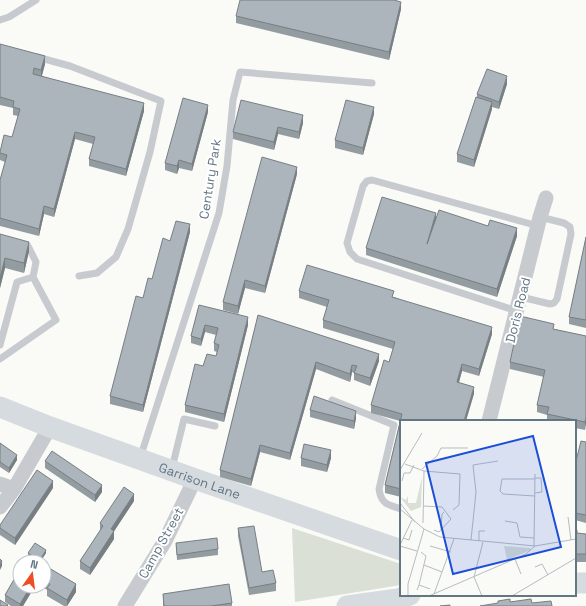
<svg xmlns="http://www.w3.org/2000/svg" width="586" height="606" font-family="'Space Grotesk',sans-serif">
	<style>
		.green { fill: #dae0d6 }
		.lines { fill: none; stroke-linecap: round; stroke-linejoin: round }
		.lane { stroke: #c7cbcf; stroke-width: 7 }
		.street { stroke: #c7cbcf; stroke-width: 15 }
		.secondary { stroke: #d6dbdf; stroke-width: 21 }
		.wall { fill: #939ca1 }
		.shaded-wall { fill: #787f83 }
		.building { fill: #abb5bb; stroke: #787f83 }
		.labels { text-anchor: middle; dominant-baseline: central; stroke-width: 4; stroke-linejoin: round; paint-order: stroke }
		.street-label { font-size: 13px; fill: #637684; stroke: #fff }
		.inset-road { fill: none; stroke: #b5bdc2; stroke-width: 1 }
		.view { fill: #1d4ed8; fill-opacity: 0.15; stroke: #1d4ed8; stroke-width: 2 }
		.inset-edge { fill: none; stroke: #637684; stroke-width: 2 }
	</style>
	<rect width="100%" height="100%" fill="#fafaf7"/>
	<path class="green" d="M292,528L401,564V585L295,602Z"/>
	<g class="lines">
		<path class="lane" d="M0,20L9,17L36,0
			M37,57L70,66L161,101L150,152L128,229L116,257L97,273L79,276
			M521,297L550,304L554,303L557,299L571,234L570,227L564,223L540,217
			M517,311L357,259L350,252L347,243L363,186L367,181L372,180L538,226
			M0,345L17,282L33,277
			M0,359L56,320L33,277L36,262L28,246L21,245
			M332,400L394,425L379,489C381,504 388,505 401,509
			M137,455L142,452L219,213L227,166L233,100L240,72L372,83
			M172,468L184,419L215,426"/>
		<path class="street" d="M489,421L540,217L546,198
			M0,484L14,489
			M0,507L14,489L50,427
			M125,606L165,541L195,479"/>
		<g class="secondary">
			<path id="s1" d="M0,407L50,427L195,479L401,550"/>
			<path d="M575,583H586"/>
			<path d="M347,606L398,599L410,595"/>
		</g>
	</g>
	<path class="wall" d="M401,9L389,60L236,23V16Z
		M0,44L45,64L42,76L144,111L126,176L89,166V159L93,144L75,139L54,217L44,214L39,236L0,226V180L5,162L0,160V152L12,137L18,116L13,115V108L0,105Z
		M507,84L499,109L492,107V109L474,167L457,162V154L477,97V94Z
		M208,112L192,171L179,168L177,174L165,170V163Z
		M374,114L363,155L335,148V140Z
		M303,123L299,139L278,134L274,150L233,139V132Z
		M297,174L265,293L245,288L238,314L223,310V302Z
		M436,219L517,236L497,297L366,255V248Z
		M190,232L143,412L110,404V396L143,298L152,279Z
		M0,234L29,251L24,273L5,268L0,288Z
		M586,237V328L569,324V317Z
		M299,291L394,297L492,334L479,376L462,371L459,382L474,394L401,421V497L385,493V485L400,421L371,413V405L389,362L393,349L323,328V320L327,307L299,298Z
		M199,305L248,325L224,422L185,412V405L203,366L216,356L217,352L214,351V343L216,335L205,332L201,346L191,343V336Z
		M258,315L379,361L370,386L354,380V373L352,372L350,382L316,369L290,460L260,452L251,486L220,477V470Z
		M554,329L586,336L585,430L575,428V421H547V415L537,412V405L544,377L510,369V362Z
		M310,410L356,418L354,429L310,417Z
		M586,442V523L575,520V465Z
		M0,443L17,460L9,473L0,467Z
		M301,458H331L327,472L301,466Z
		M45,461L102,492L95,502L45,468Z
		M53,488L15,545L0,535V525Z
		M134,501L114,531V539L90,575L80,569V561L100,531V523Z
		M238,528L262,572L276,583V591L249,595L238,536Z
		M575,530L577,533L586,534V562H575Z
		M176,543L218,549V555L177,560Z
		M28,553H46L40,562H31L33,559L28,556Z
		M44,565L76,592L67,606H64L47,596V590L41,586H44Z
		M20,586H35L23,606H11L5,602V595Z
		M163,594L232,603V606H163Z"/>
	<path class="shaded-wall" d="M401,2V9L389,60V52Z
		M45,56V64L41,78V70Z
		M507,76V84L499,109V102Z
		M492,102V109L474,167V160Z
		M144,103V111L126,176V169Z
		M208,105V112L192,171V164Z
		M374,107V114L363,155V148Z
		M303,115V123L299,139V132Z
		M278,127V134L274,150V142Z
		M75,132V139L54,217V209Z
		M179,160V168L177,174V166Z
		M297,167V174L265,293V286Z
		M44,206V214L39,236V229Z
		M436,213V221L427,244Z
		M190,224V232L143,412V405Z
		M517,228V236L497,297V289Z
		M29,242V251L24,273V263Z
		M5,258V268L0,288V278Z
		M245,280V288L238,314V306Z
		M248,317V325L224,422V414Z
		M205,325V332L201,346V339Z
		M492,327V334L479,376V369Z
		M379,354V361L370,386V378Z
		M316,362V369L290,460V453Z
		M462,364V371L457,389V382Z
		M352,365V372L350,382V374Z
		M474,387V394L466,421H464Z
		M356,411V418L354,429V421Z
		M586,417V424L585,430V422Z
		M260,445V452L251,486V479Z
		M331,450V458L327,472V465Z
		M17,455V460L9,473V468Z
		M53,481V488L15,545V538Z
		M102,485V492L95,502V495Z
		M134,494V501L111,536V529Z
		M114,531V539L90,575V568Z
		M46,550V553L40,562V560Z
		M2,561V566L0,570V565Z
		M76,584V592L67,606V600Z
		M31,586H35L23,606H20V604Z"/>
	<path class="building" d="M240,0H394L401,2L389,52L236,16Z
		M0,44L45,56L41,70L34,68L33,74L144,103L126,169L89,159L95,137L75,132L54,209L44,206L39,229L0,218V180L7,155L0,153V152L4,135L12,137L20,109L13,107L14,101L0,97Z
		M487,69L507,76L499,102L477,94Z
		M476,97L492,102L474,160L457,154Z
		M183,98L208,105L192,164L179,160L177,166L165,163Z
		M241,100L303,115L299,132L278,127L274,142L233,132Z
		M346,100L374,107L363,148L335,140Z
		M262,157L297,167L265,286L245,280L238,306L223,302Z
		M382,197L436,213L427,244L439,210L488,226L490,220L517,228L497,289L366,248Z
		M176,221L190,224L143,405L110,396L136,296L143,298L148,278L152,279L163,238L170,241Z
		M0,234L29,242L24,263L5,258L0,278Z
		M586,237V320L569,317Z
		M307,265L394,291L392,297L492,327L479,369L462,364L457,382L474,387L464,421H401V489L385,485L402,414L371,405L384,360L389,362L395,342L323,320L329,300L299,291Z
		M199,305L248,317L224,414L185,405L195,364L203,366L207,354L216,356L219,345L214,343L218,328L205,325L201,339L191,336Z
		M258,315L379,354L370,378L354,373L357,366L352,365L350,374L316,362L290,453L260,445L251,479L220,470Z
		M520,316L554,324L553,329L586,336V417L585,422L547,414L549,407L537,405L545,370L510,362Z
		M314,396L356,411L354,421L310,410Z
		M581,441L586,442V515L575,513V465Z
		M0,443L17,455L9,468L0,462Z
		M304,444L331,450L327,465L301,458Z
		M52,451L102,485L95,495L45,461Z
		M37,470L53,481L15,538L0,528V525Z
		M124,487L134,494L111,529L114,531L90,568L80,561L103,526L100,523Z
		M254,526L262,572L273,570L276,583L249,588L238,528Z
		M575,530H577V533L586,534V554H575Z
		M217,538L218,549L177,555L176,543Z
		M35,543L46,550L40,560L28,553Z
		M33,558L39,562H31Z
		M0,559L2,561L0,565Z
		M44,565L76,584L67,600L47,588L50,584L44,581Z
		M20,569V586H31L20,604L5,595Z
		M229,584L232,603L211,606H164L163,594Z
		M510,599V602L531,599L532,603L551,601L552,606H480L498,603V601Z
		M0,600L8,605L7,606H0Z
		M450,605V606H440Z"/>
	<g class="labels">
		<g class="street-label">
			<text transform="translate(210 179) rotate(-81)">Century Park</text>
			<text transform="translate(518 310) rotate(-76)">Doris Road</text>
			<text stroke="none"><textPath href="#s1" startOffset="213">Garrison Lane</textPath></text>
			<text transform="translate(161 543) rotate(-61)">Camp Street</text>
		</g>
	</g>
	<g transform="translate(400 420)">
		<rect width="176" height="176" fill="#fafaf7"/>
		<path d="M22,57L21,87L11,91L0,77L6,80L8,76V83H16ZM104,126L130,128L131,130L107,140Z" fill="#dae0d6"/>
		<path class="inset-road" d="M5,44L24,51L23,103M22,49L37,36L41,28H68M0,50L22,13M24,51L60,54L59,85L53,90M135,58H141L142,72L135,73M135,59H102L100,71L103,74L135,76M2,61L4,53H10L14,45M0,83L15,102M23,86L42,87L51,99L39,112L34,110M0,89L24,109L40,117L135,126M168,97L171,120M105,101L117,103L120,117L134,118M41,109L42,94L44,92M3,118L9,120L12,110M71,120L76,72L73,45L98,41M79,121V111H85M0,125L12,100M0,126L17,131M30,126L51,132M134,126L135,54M115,139L121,154M24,145L42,152M135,147L142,144L148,155M19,165L26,136L21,132M17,170L19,165L30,169M34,174L54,119M8,176V164L24,109M29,176L126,134L135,126L176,119M82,176L74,157L83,122M112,176L176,138"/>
		<path class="view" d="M133,16L161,127L53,154L26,43Z"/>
		<rect width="176" height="176" class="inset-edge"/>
	</g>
	<g transform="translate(32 574) rotate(14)"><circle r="19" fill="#ffffff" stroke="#c1c8ce"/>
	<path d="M0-3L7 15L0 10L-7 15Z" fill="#ec4e25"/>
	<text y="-6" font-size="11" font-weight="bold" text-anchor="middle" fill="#637684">N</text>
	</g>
</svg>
